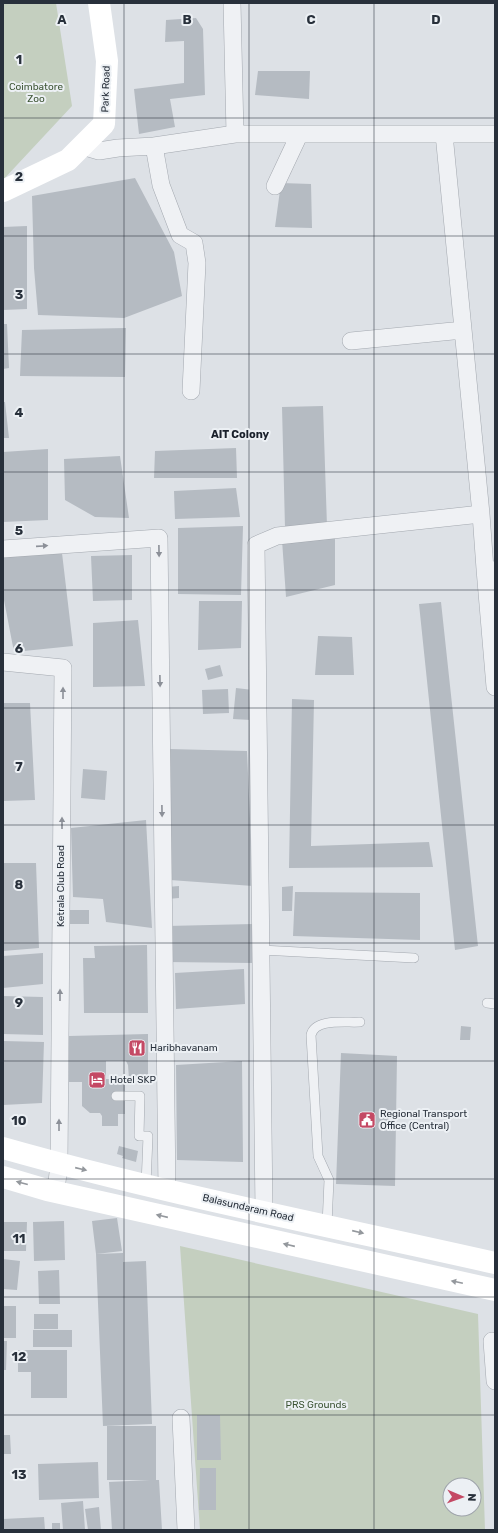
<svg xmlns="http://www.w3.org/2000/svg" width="498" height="1533" font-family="Rubik,sans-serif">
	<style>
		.green { fill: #c4cfbf; fill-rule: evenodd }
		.building { fill: #b5bbc2 }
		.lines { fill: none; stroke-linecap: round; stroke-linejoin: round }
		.lane-casing { stroke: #a3a8af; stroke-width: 10 }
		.street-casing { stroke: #a3a8af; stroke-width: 18 }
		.lane { stroke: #eff1f4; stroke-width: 9 }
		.street { stroke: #eff1f4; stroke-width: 17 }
		.secondary { stroke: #fff; stroke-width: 22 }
		.oneway { fill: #8c9098 }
		.oneway2 { fill: #94989d }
		.grid { fill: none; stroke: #28303b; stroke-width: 1; stroke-opacity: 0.55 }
		.labels { text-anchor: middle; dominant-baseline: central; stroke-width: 4; stroke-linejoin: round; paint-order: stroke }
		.park-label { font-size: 10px; fill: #3e5636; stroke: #ecf0f4 }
		.street-label { font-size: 10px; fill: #28303b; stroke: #ecf0f4 }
		.poi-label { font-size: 10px; fill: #28303b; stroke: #ecf0f4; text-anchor: start }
		.neighbourhood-label { font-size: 11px; font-weight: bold; fill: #1a212c; stroke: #ecf0f4 }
		.grid-label { font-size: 13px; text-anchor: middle; font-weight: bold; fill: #28303b; stroke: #ecf0f4; stroke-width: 4; stroke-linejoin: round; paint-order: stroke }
	</style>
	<rect width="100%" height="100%" fill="#dde1e6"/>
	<path class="green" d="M3,3H56L72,106L3,180Z
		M180,1246L478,1314L485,1530H200ZM450,1485H474V1509H450Z"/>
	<path class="building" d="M196,18L203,29L205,95L170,99L175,127L139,134L134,89L184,83V41L165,42L166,20Z
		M258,71H310L309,99L255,95Z
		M135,178L174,252L182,296L124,318L38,315L34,268L32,196Z
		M281,183L311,184L312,228L275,227Z
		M27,226V309L3,310V227Z
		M3,324H7L9,368L3,369Z
		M126,328L125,377L20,376L22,330Z
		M3,402H5L9,438H3Z
		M323,406L327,526L285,528L282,407Z
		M236,448L237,478H154L155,451Z
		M48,449V520L3,522V452Z
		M120,456L129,518L95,517L65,500L64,459Z
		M236,488L240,517L175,519L174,491Z
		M243,526L241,595L178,594V528Z
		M335,535V585L286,597L282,540Z
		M62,553L73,646L14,652L3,595V557Z
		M132,555V600L93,601L91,556Z
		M199,601H242L241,648L198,650Z
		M441,602L478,946L455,950L419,604Z
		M138,620L145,686L93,687V623Z
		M318,636L352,637L354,675H315Z
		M220,665L223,676L208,680L205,669Z
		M236,688L253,690L251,720L233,719Z
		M228,689L229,713L203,714L202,690Z
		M292,699L314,700L311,846L429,842L433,867L289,868Z
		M3,703H30L35,800L3,801Z
		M169,749L247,751L253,886L170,880Z
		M83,769L107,771L105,800L81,798Z
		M146,820L152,928L106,922L103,899L73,897L71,828Z
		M3,863H36L39,948L3,951Z
		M179,886V898L167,899V887Z
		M293,886L292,911H282V887Z
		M295,892L420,893V940L293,936Z
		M65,910H89V924H65Z
		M253,924V963L166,962L167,926Z
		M147,945L148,1013H84L83,958H95L94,946Z
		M43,953V984L3,988V956Z
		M244,969L245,1004L176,1009L175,973Z
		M3,996L43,997V1035L3,1034Z
		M461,1026L471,1027L470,1040H460Z
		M148,1034V1079H129L128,1065L126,1061H106V1079H125V1114H118V1126H102V1116L100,1113H90L82,1106V1082H69V1036Z
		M3,1041L44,1042L42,1103L3,1105Z
		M341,1053L397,1056L395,1186L336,1184Z
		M242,1061L243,1162L177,1160L176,1065Z
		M119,1146L138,1151L136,1162L122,1158L123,1156L117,1154Z
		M117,1218L122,1251L96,1254L92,1221Z
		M64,1221L65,1260L34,1261L33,1222Z
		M4,1222H27L26,1251H4Z
		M123,1253V1262L146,1261L152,1424L103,1426L96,1254Z
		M3,1259L20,1261L17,1290L3,1289Z
		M59,1270L60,1304H39L38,1271Z
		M3,1306H16V1338H3Z
		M34,1314H58V1329H34Z
		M33,1330H72V1347H33Z
		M3,1341H7L6,1370H3Z
		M18,1350H67V1398H31V1372H18Z
		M197,1415H220L221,1460H197Z
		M107,1426H156V1480H159L162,1530H112L109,1482L150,1480H107Z
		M3,1435H10L11,1454H3Z
		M98,1462L99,1498L39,1500L38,1464Z
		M200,1468H216V1510H199Z
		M83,1501L85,1530H63L61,1503Z
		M99,1507L101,1530H88L85,1509Z
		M44,1517L45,1530H3V1519Z
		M52,1523H60V1530H52Z"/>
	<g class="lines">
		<g class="lane-casing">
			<path id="lane" d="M261,950L414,958
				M487,1003L495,1004
				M116,1096H140L139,1136H148L146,1185
				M327,1225L329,1180L318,1156L311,1035C315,1018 346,1023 360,1022"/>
		</g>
		<g class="street-casing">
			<path id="street" d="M235,134H495
				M444,134L481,514L485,569L495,570
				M82,146L99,151L118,148L154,146L161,185L180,235L194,243L197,263L191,391
				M154,146L235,134L232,3
				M275,186L299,135
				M351,341L463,330
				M3,549L159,538L167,1190
				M485,569L495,687
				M3,662L63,668L59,1164L56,1191
				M264,1211L256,545L277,536L481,514
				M492,1341L495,1381
				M181,1418L186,1530"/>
		</g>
		<use href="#lane" class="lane"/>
		<use href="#street" class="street"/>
		<path class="secondary" d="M3,191L68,160L104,124L107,61L99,3
			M3,1148C165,1194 331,1226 495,1263
			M3,1177L47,1190L495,1290"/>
	</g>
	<defs><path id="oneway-solid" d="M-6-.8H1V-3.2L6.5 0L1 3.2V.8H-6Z"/></defs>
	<g class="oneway">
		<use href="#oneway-solid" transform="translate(42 546) rotate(-4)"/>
		<use href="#oneway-solid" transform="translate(159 551) rotate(89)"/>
		<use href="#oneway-solid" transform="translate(160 681) rotate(89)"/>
		<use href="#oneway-solid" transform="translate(63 693) rotate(-90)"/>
		<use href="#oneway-solid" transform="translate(162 811) rotate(89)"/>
		<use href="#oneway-solid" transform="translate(62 823) rotate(-90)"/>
		<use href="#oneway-solid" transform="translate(60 995) rotate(-90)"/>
		<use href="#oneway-solid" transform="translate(59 1125) rotate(-90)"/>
	</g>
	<g class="oneway2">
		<use href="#oneway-solid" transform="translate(81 1169) rotate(13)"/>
		<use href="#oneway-solid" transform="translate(22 1183) rotate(-165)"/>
		<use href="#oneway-solid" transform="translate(162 1216) rotate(-167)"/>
		<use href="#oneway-solid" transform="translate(358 1232) rotate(13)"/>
		<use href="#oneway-solid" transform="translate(289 1245) rotate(-167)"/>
		<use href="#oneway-solid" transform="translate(457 1282) rotate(-168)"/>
	</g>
	<path class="grid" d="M124,3V1530M249,3V1530M374,3V1530M3,118H495M3,236H495M3,354H495M3,472H495M3,590H495M3,708H495M3,825H495M3,943H495M3,1061H495M3,1179H495M3,1297H495M3,1415H495"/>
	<defs>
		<g id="restaurant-square" transform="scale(0.9)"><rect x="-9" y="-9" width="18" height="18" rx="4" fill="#c44964" stroke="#ecf0f4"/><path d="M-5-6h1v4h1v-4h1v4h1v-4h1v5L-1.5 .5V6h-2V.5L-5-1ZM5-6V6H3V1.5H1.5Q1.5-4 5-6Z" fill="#fff"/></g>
		<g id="hotel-square" transform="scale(0.9)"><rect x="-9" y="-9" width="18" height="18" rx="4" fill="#c44964" stroke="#ecf0f4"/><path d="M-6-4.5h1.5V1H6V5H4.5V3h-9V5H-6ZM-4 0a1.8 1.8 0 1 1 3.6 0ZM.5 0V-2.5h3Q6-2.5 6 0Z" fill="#fff"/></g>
		<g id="civic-square" transform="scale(0.9)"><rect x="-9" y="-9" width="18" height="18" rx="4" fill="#c44964" stroke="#ecf0f4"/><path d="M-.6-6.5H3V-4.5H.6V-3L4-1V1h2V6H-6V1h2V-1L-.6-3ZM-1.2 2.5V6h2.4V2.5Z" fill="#fff"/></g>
	</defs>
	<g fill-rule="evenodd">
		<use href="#restaurant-square" x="137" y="1048"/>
		<use href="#hotel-square" x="97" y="1080"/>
		<use href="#civic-square" x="367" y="1120"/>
	</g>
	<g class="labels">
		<g class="park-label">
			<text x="36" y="87">Coimbatore<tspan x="36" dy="12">Zoo</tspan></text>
			<text x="316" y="1405">PRS Grounds</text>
		</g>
		<g class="street-label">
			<text transform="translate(106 89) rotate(-88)">Park Road</text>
			<text transform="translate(61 886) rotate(-90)">Ketrala Club Road</text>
			<text transform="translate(248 1208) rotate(13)">Balasundaram Road</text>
		</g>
		<g class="poi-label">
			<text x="150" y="1048">Haribhavanam</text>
			<text x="110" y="1080">Hotel SKP</text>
			<text x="380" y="1114">Regional Transport<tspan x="380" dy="12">Office (Central)</tspan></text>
		</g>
		<g class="neighbourhood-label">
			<text x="240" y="434">AIT Colony</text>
		</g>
	</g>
	<g class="grid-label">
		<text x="62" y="24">A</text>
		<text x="187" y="24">B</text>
		<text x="311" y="24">C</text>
		<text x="436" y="24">D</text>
		<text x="19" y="64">1</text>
		<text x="19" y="181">2</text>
		<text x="19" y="299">3</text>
		<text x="19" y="417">4</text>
		<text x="19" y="535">5</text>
		<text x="19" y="653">6</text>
		<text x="19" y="771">7</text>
		<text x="19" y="889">8</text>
		<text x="19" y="1007">9</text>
		<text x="19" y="1125">10</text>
		<text x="19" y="1243">11</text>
		<text x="19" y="1361">12</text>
		<text x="19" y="1479">13</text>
	</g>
	<rect width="498" height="1533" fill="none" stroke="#28303b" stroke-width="8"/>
	<g transform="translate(462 1497) rotate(92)"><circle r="19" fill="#ecf0f4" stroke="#9ea3aa"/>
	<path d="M0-3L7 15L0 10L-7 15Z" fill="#c44964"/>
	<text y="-6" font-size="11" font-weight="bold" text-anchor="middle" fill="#28303b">N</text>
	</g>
</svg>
